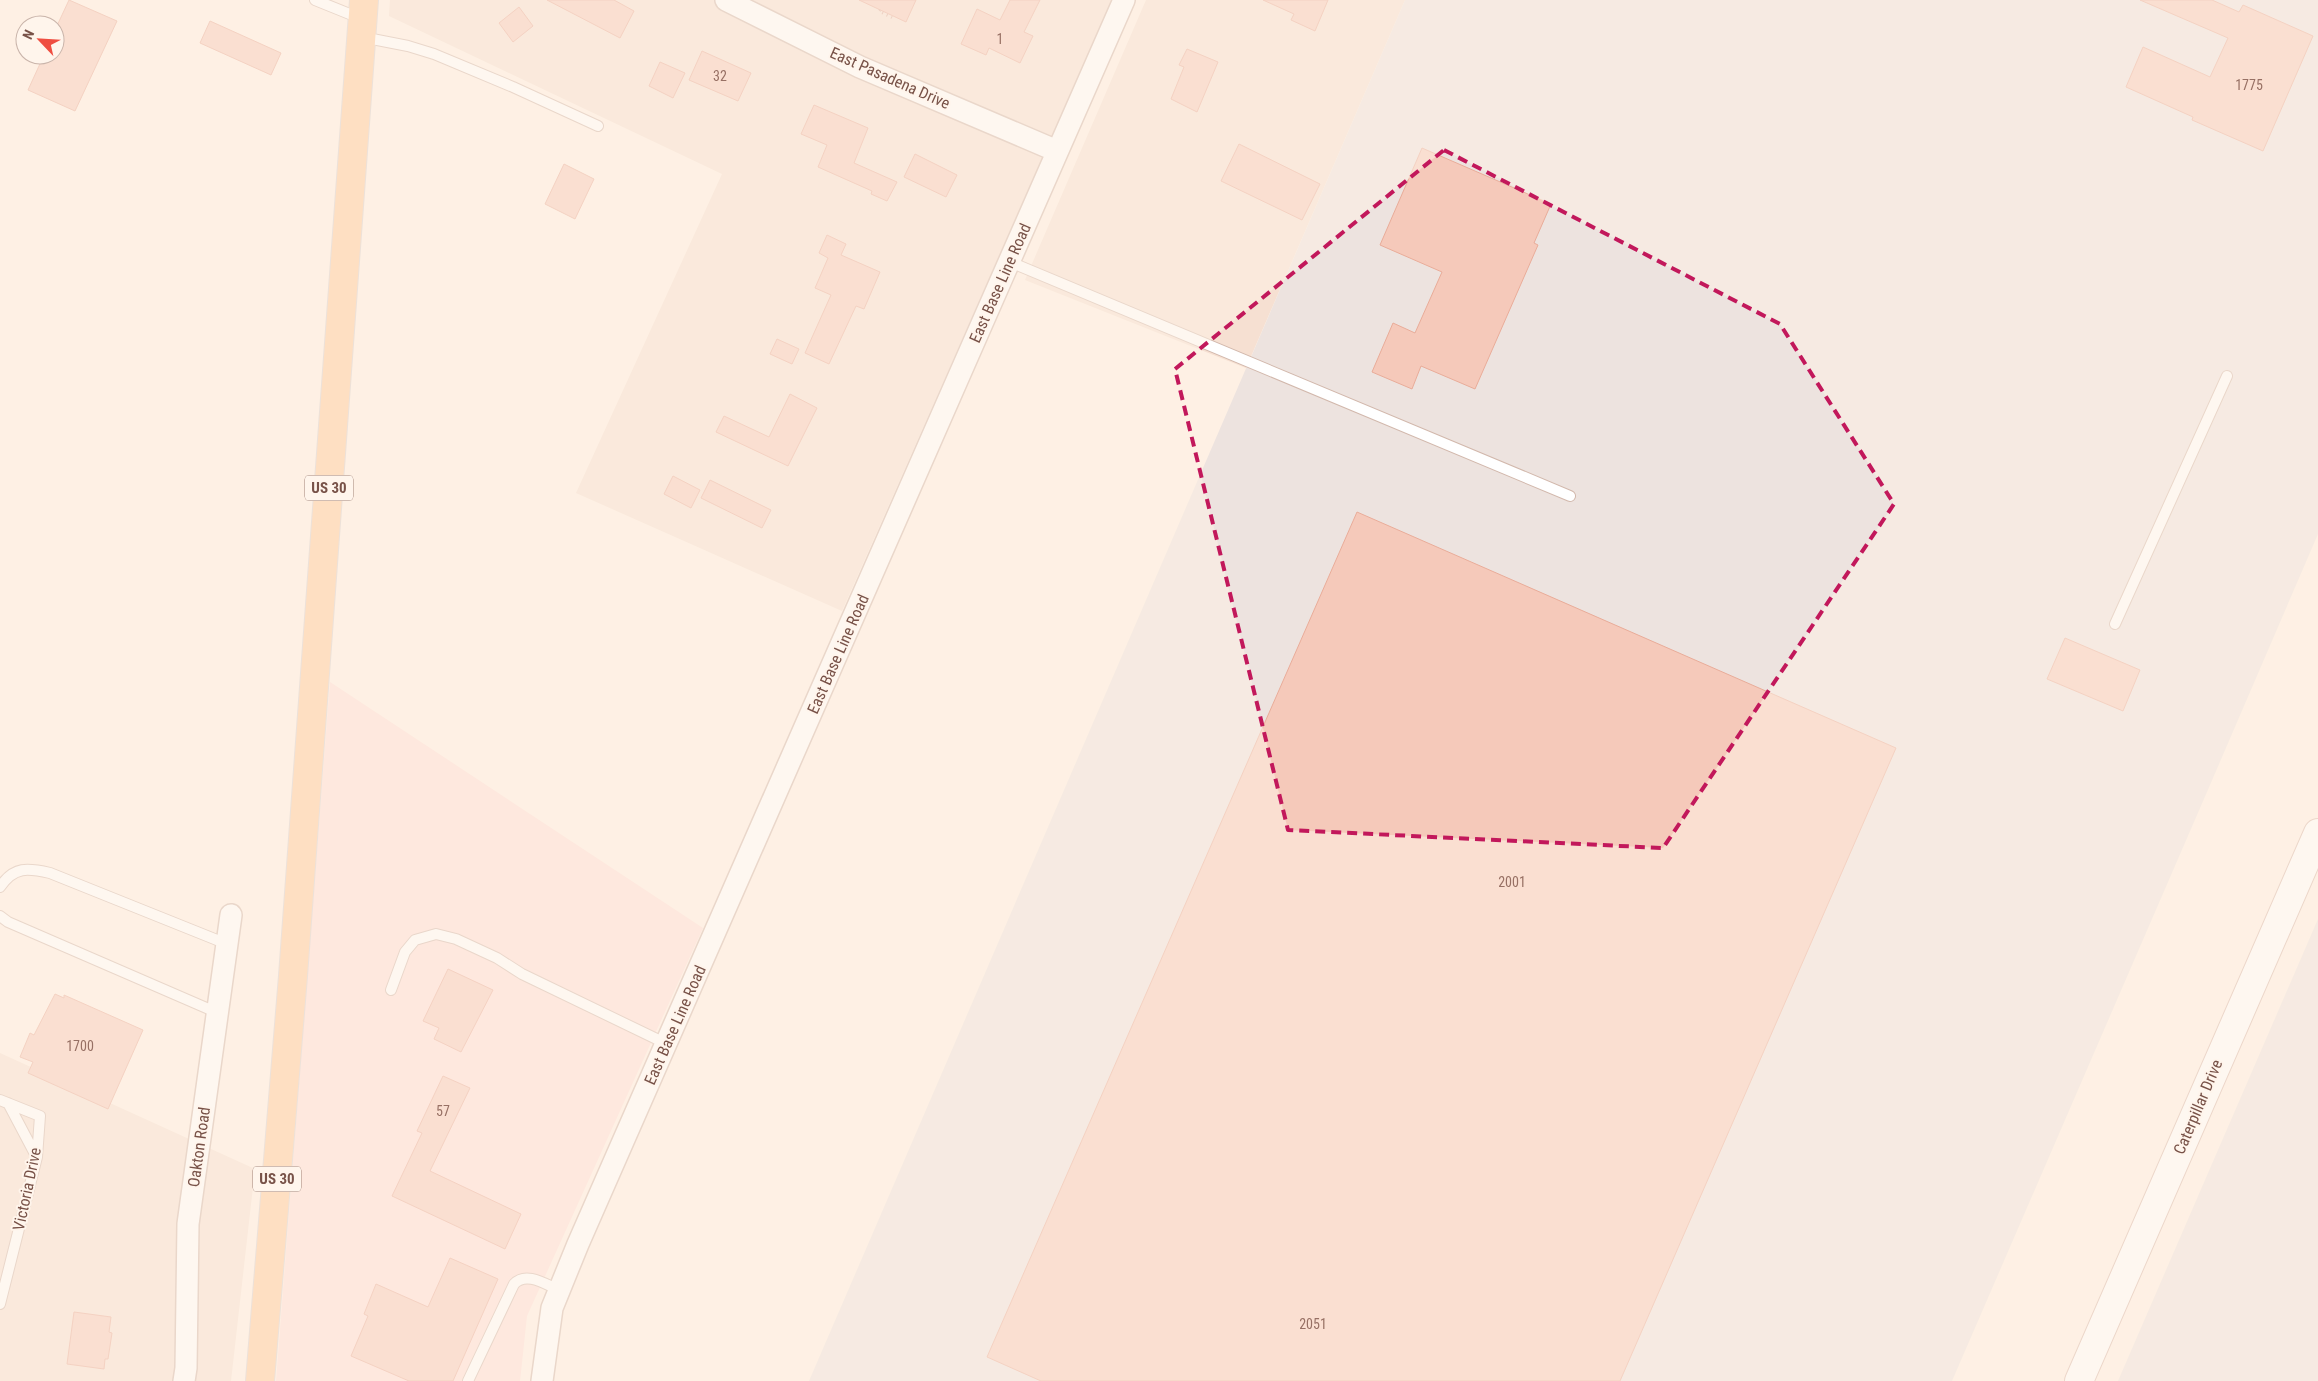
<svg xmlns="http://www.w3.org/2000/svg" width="2318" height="1381" font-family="'Roboto Condensed',sans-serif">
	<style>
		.residential { fill: #f6e0d2 }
		.commercial { fill: #ffddd7 }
		.industrial { fill: #ede3df }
		.building { fill: #f5c9ba; stroke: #e9ac99 }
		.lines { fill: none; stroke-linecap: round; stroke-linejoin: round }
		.lane-casing { stroke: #d2b8ac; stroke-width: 12 }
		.street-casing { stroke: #d2b8ac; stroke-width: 24 }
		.secondary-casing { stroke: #d8b8ab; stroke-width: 30 }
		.primary-casing { stroke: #d9cfcc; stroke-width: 30 }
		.path { stroke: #daab9d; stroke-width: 3; stroke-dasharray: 1 4; stroke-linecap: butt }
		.lane { stroke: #fff; stroke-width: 10 }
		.street { stroke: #fff; stroke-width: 21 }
		.secondary { stroke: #fff; stroke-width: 28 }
		.primary { stroke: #ffca9a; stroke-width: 28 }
		.marked { fill: none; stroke: #c2185b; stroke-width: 4; stroke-dasharray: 10 6; stroke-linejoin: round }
		.labels { text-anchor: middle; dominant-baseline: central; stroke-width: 4; stroke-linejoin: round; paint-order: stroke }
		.number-label { font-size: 14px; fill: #977064 }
		.shield { fill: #fff5ec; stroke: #a08379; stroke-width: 1 }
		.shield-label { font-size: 15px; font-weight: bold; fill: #785248 }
		.street-label { font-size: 16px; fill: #785248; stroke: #fff5ec }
	</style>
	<rect width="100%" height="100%" fill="#fef0e4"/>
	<path class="residential" d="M390,0H1112L842,611L576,493L722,174L389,16Z
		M1146,0H1405L1246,368L1025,280Z
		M0,1053L255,1169L231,1381H0Z"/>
	<path class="commercial" d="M330,682L703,928L527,1316L520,1381H276Z"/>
	<path class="industrial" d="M1405,0H2318V534L2210,785L1952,1381H809Z
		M2318,919V1381H2118Z"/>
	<path class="building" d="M69,0L117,21L75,111L28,90L44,55H55V30Z
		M547,0H614L634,11L620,38Z
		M859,0H916L906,22Z
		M1010,0H1040L1024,32L1033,36L1020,63L989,48L986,55L961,44L977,9L1000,20Z
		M1263,0H1328L1315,31L1291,20L1294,14Z
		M2140,0H2212L2239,12L2243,5L2313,36L2263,151L2192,120L2193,117L2126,87L2143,47L2210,77L2228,38Z
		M519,7L533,26L513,42L499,23Z
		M210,21L281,53L271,75L200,43Z
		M1187,49L1218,62L1197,112L1171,99L1184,67L1179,65Z
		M702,51L751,73L738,101L689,80Z
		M660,62L685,73L673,98L649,86Z
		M814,105L868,128L854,163L897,182L887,201L871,194L872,191L818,167L827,145L801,134Z
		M1239,144L1320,184L1302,220L1221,181Z
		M1422,148L1551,204L1534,243L1538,245L1475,389L1421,366L1412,389L1372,372L1393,323L1415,333L1442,272L1380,245Z
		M915,154L957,175L946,197L904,177Z
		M564,164L594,179L575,219L545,204Z
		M827,235L846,244L841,255L880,272L864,309L856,306L829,364L805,353L831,295L815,288L828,258L819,253Z
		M777,339L799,349L792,364L770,354Z
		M790,394L817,408L788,466L716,432L724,416L769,437Z
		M673,476L700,490L691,508L664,494Z
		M710,480L771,510L762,528L701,498Z
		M1357,512L1896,748L1620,1381H1041L987,1357Z
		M2065,638L2140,670L2123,711L2047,679Z
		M448,969L493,990L461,1052L434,1039L439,1028L423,1021Z
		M55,994L64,998V995L143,1030L108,1109L28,1073L33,1062L20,1057L30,1033L34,1035Z
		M443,1076L470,1088L430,1171L521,1214L505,1249L392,1196L422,1133L417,1131Z
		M450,1258L498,1279L453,1381H409L351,1356L368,1316L364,1314L376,1284L428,1307Z
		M74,1312L111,1317L109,1332L112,1333L108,1359H105L104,1369L67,1364Z"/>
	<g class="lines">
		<g class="lane-casing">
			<path id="lane" d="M315,0L362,19
				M362,37L408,46L434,54L513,87L598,126
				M1010,262L1570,496
				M2115,624L2227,376
				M0,887C14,866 28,868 50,873L227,944
				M0,916L8,922L218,1013
				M391,990L405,952L415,940L436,934L456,939L497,958L522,974L667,1044
				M0,1100L40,1116L37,1157L0,1304
				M8,1103L36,1156
				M468,1381L514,1284C526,1271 545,1284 559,1290"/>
		</g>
		<g class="street-casing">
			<path id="street" d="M726,0L860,67L1057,151
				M184,1381L186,1368L188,1224L231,915
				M542,1381L552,1308L578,1244L1124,0"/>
		</g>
		<g class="secondary-casing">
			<path id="secondary" d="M2079,1381L2318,833"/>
		</g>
		<g class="primary-casing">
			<path id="primary" d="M260,1381L293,976L364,0"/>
		</g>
		<path class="path" d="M880,10L879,11L893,18"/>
		<use href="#lane" class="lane"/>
		<use href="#street" class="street"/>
		<use href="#secondary" class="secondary"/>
		<use href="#primary" class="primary"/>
	</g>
	<path d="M0 0H2318V1381H0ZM1444,150L1780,324L1894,504L1663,848L1288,830L1175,369Z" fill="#fef0e4" fill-opacity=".55" fill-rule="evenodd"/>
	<path class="marked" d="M1444,150L1780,324L1894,504L1663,848L1288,830L1175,369Z"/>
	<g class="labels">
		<g class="number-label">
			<text x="1000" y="39">1</text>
			<text x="720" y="76">32</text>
			<text x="2249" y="85">1775</text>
			<text x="1512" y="882">2001</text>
			<text x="80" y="1046">1700</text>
			<text x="443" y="1111">57</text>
			<text x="1313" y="1324">2051</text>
		</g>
		<g class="shield">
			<rect x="305" y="475.5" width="48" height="25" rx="4"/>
			<rect x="253" y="1166.5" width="48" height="25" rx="4"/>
		</g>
		<g class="shield-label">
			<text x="329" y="488">US 30</text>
			<text x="277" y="1179">US 30</text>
		</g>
		<g class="street-label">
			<text transform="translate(890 78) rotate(24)">East Pasadena Drive</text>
			<text transform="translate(1000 283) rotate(-66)">East Base Line Road</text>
			<text transform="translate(838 654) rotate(-66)">East Base Line Road</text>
			<text transform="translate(675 1025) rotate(-66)">East Base Line Road</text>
			<text transform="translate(2198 1107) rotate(-67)">Caterpillar Drive</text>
			<text transform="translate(199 1147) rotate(-82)">Oakton Road</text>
			<text transform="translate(27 1189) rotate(-78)">Victoria Drive</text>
		</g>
	</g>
	<g transform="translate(40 40) rotate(295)"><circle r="24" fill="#fff5ec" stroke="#c9b4aa"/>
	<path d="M0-4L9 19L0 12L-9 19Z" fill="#ef4e41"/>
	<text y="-8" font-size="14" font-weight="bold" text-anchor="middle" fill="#785248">N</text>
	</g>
</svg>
